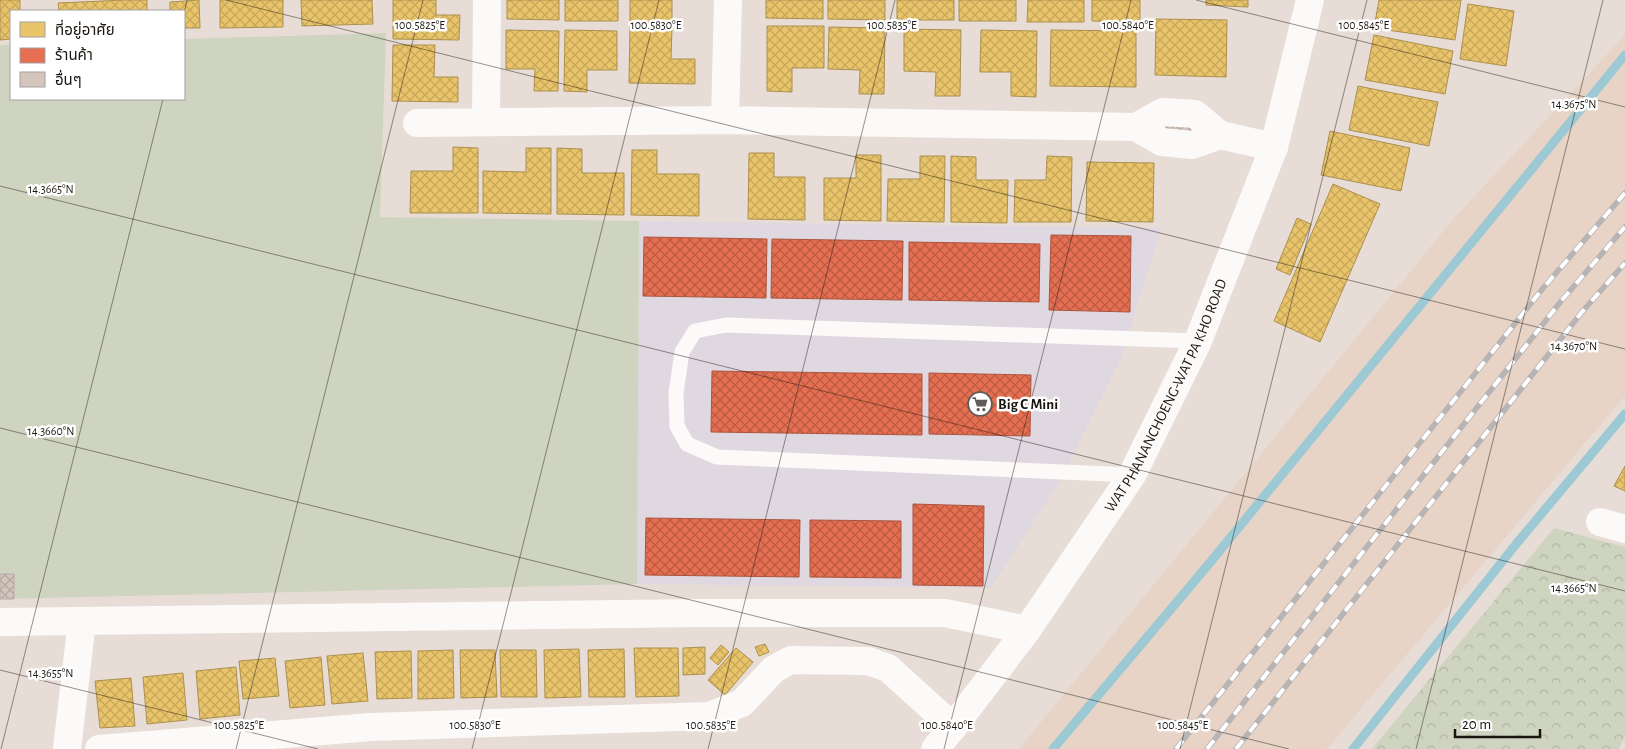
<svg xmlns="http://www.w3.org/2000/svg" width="1625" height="749" font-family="'Alegreya Sans','Noto Sans Thai',sans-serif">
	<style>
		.commercial { fill: #e0d8e0 }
		.built { fill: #e7d4c6 }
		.green { fill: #cfd4c1 }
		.forest { fill: url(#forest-crowns) }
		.homes { fill: url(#homes-cross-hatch); stroke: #ab904f }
		.shops { fill: url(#shops-cross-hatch); stroke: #aa543e }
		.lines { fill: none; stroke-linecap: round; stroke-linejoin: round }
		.stream { stroke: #9dc9d5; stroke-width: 9 }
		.building { fill: url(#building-cross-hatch); stroke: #b5aca7 }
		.lane { stroke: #fcfaf9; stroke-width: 15 }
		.street { stroke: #fcfaf9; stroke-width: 28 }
		.secondary { stroke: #fcfaf9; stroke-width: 28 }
		.rail-casing { stroke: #b7b4b3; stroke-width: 5.5 }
		.rail { stroke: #fff; stroke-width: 4; stroke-dasharray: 11; stroke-linecap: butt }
		.ticks { fill: none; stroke: #1b1510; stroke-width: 1; stroke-opacity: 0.45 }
		.labels { text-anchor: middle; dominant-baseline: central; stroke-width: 5; stroke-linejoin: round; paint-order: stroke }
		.street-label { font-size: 15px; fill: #1b1510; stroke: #fff }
		.poi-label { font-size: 15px; font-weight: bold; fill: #1b1510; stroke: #fff; text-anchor: start }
		.ticks-label { font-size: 12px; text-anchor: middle; fill: #1b1510; stroke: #fff; stroke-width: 5; stroke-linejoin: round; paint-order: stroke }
	</style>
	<defs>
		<pattern id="forest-crowns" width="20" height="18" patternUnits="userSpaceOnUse" patternTransform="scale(1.25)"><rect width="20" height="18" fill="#cfd4c1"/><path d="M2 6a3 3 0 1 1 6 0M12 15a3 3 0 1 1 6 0" fill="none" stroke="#b1b5a5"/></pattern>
		<pattern id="homes-cross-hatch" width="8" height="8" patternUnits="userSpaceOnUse" patternTransform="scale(1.25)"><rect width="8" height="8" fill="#e9c46a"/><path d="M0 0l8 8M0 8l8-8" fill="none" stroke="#c7a85b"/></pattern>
		<pattern id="shops-cross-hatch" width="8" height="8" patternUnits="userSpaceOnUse" patternTransform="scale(1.25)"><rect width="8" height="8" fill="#e76f51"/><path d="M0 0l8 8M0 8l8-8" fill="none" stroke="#ba5a42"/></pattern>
		<pattern id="building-cross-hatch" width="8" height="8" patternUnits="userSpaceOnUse" patternTransform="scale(1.25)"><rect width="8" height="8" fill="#d4c5bd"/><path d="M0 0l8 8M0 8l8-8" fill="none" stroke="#b5a8a1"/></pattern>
	</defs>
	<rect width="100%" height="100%" fill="#e8ddd6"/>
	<path class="commercial" d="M639,221L1162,228L1119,363L1059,483L991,588L637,584Z"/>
	<path class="built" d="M1625,35V396L1327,749H1019L1455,217Z"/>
	<path class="green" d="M386,33L380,217L639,221L637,584L0,599V45H11V99H184V39Z"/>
	<path class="forest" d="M1554,528L1625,547V736L1619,749H1372Z"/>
	<path class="homes" d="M0,0H20V11H11V39L0,40Z
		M125,0H147V11H59L58,3Z
		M199,0L200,28H184V11H170V2Z
		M220,0H283V27L220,28Z
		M301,0H372L373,24L302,26Z
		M393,0H436V15H460L459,40L393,39Z
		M507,0H559V20L507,19Z
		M565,0H618V21H565Z
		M630,0H672V23L630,22Z
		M766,0H823V19L766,18Z
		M828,0H885V20L828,19Z
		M897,0H954V20H897Z
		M959,0H1016V21H959Z
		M1028,0H1084V22H1027Z
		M1092,0H1140V22L1092,21Z
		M1206,0H1248V7L1206,5Z
		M1379,0H1461L1455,40L1374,28Z
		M1468,4L1514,11L1506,66L1460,59Z
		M1156,19L1227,20L1226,77L1155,75Z
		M630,26L672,28L671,59H695V84L629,83Z
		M767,26H824V68H792V92L767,91Z
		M829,27L885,28L884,94H859L860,70L828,69Z
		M904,29L961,30L960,96H935L936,72L904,71Z
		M506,30L559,31L558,91H534L535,69H506Z
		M565,30L617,31V70H587V92L564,91Z
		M981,30L1037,31L1036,97L1011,96V72H980Z
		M1051,30L1136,31V87L1050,86Z
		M1374,35L1453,51L1445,94L1365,80Z
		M393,45H435L434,77H458V102L392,101Z
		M1358,86L1438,102L1429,146L1349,130Z
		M1330,131L1410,148L1401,191L1321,175Z
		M453,147L478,148V213H410L411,171H453Z
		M526,148H551V214L483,213V171L526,172Z
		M557,148L582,149V173H624V215L557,214Z
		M632,150H657V174H699V216L631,215Z
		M749,153H774V177H805V220L748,219Z
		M856,155H881V221L824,220V178H856Z
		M920,156H945L944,222L887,221L888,179H920Z
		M951,156L976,157V180H1008L1007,223L951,222Z
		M1047,156L1072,157L1071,222H1014L1015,180H1046Z
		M1087,162L1154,163L1153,222L1086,221Z
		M1333,184L1380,204L1320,342L1274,321Z
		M1297,218L1311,224L1290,275L1276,269Z
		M1625,466V491L1614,486Z
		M765,644L769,652L759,656L755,647Z
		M721,645L729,652L718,665L710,658Z
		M705,647V674L683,675V648Z
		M634,648H678L679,696L636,697Z
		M736,648L753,662L725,695L708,680Z
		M579,649L581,697L545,698L544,650Z
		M624,649L625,697H589L588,650Z
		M453,650L454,698L418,699V651Z
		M460,650H495L497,697L461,698Z
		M500,650H536L537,697H501Z
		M411,651L412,698L377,699L375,652Z
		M363,653L368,701L332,704L327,656Z
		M321,657L325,705L290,708L285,661Z
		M275,658L279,696L243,699L239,661Z
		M236,667L240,715L200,719L196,671Z
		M183,673L187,720L147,724L143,677Z
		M131,678L135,726L100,728L95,681Z"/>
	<path class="shops" d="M1051,235L1131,236L1130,312L1049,310Z
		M644,237L767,239L766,298L643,296Z
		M772,239L903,241L902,300L771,298Z
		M909,242L1040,244L1039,302L909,300Z
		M712,371L922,374V435L711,432Z
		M929,373L1031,375L1030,436L929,434Z
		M913,504L984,506L983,586L913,585Z
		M646,518L800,520L799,577L645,575Z
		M810,520L901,521V578L810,577Z"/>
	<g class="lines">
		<path class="stream" d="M1053,749L1208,565L1625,55
			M1353,749L1517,543L1625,414"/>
	</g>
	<path class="building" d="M1166,119L1193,120L1192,139L1165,138Z
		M0,574H14V599H0Z"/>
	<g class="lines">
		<path class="lane" d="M1132,475L717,457L687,444L677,426L676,393L682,352L695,331L726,325L1198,341"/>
		<path class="street" d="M725,120L728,0
			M486,121L487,0
			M417,123L725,120L1136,127L1162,142L1192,145L1220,135
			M1136,127L1163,112L1195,114L1220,135L1274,147
			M1600,522L1625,529
			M0,622L700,613H945L1027,630
			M67,749L82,621
			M99,749L372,727L709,716L742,703L774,669L791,660L868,661L888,668L953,727"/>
		<path class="secondary" id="s1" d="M935,749L953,727L1027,630L1132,475L1198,341L1274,147L1310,0"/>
		<g class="rail-casing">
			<path id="rail" d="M1176,749L1544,287L1625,193
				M1207,749L1562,300L1625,227
				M1236,749L1582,312L1625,263"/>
		</g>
		<use href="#rail" class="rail"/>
	</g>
	<path class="ticks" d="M226,0L1625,349M1196,0L1625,107M184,14L187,0M0,186L1625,591M0,428L1289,749M0,670L318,749M1,749L163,99M236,749L423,0M472,749L659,0M708,749L895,0M944,749L1131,0M1180,749L1367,0M1416,749L1603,0"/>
	<defs>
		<g id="supermarket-ring" transform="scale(1.25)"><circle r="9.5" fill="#fff" stroke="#635b55" stroke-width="1.5"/><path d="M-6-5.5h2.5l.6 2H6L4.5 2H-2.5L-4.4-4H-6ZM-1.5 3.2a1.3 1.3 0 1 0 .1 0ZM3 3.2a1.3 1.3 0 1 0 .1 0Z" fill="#635b55"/></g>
	</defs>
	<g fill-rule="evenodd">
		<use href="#supermarket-ring" x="980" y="404"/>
	</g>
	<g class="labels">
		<g class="street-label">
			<text stroke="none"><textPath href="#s1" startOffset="424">WAT PHANANCHOENG-WAT PA KHO ROAD</textPath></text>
		</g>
		<g class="poi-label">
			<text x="998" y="404">Big C Mini</text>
		</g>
	</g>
	<g class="ticks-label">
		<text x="420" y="29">100.5825°E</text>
		<text x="656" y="29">100.5830°E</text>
		<text x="892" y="29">100.5835°E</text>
		<text x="1128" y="29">100.5840°E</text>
		<text x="1364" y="29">100.5845°E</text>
		<text x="1574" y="108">14.3675°N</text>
		<text x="51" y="193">14.3665°N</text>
		<text x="1574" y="350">14.3670°N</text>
		<text x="51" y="435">14.3660°N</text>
		<text x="1574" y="592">14.3665°N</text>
		<text x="51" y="677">14.3655°N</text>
		<text x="239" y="729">100.5825°E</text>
		<text x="475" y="729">100.5830°E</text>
		<text x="711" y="729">100.5835°E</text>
		<text x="947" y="729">100.5840°E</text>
		<text x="1183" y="729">100.5845°E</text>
	</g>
	<rect x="10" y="10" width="175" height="90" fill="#ffffff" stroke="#a4a19f"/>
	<rect x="20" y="22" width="25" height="15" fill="#e9c46a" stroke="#a4a19f"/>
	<text x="55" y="35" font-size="15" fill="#1b1510">ที่อยู่อาศัย</text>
	<rect x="20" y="48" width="25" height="15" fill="#e76f51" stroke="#a4a19f"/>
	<text x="55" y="60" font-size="15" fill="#1b1510">ร้านค้า</text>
	<rect x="20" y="72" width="25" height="15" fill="#d4c5bd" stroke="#a4a19f"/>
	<text x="55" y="85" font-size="15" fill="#1b1510">อื่นๆ</text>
	<path d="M1455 729v8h85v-8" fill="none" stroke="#1b1510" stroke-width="2.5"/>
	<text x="1462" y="729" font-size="15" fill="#1b1510" stroke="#ffffff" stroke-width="4" paint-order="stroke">20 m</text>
</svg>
